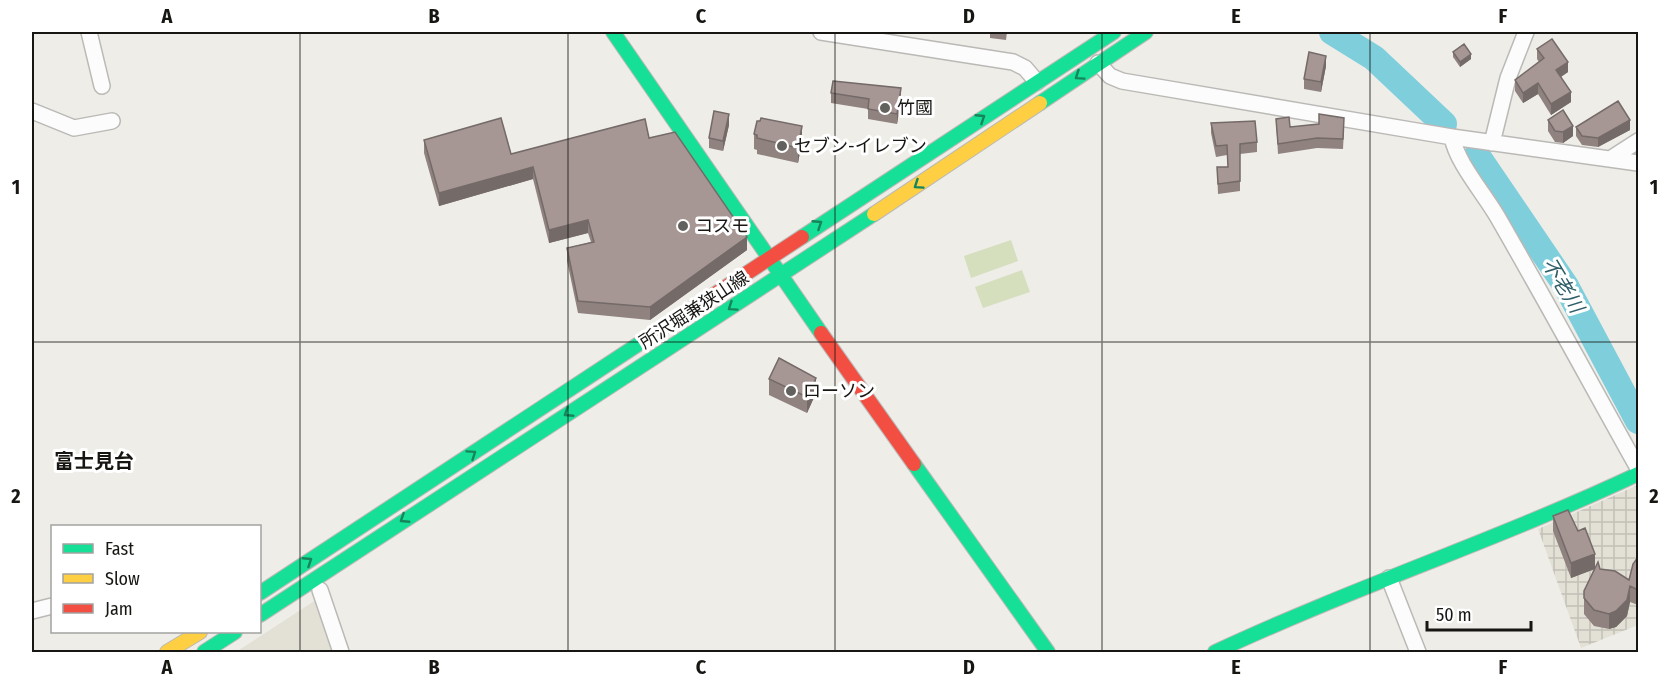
<svg xmlns="http://www.w3.org/2000/svg" width="1670" height="684" font-family="'Fira Sans Condensed','Noto Sans JP',sans-serif">
	<style>
		.built { fill: #e3e1d6 }
		.industrial { fill: url(#industrial-grid) }
		.green { fill: #d5debd }
		.lines { fill: none; stroke-linecap: round; stroke-linejoin: round }
		.river { stroke: #7fcedc; stroke-width: 26 }
		.street-casing { stroke: #bab9b6; stroke-width: 18 }
		.fast-casing { stroke: #bab9b6; stroke-width: 16 }
		.slow-casing { stroke: #bab9b6; stroke-width: 16 }
		.jam-casing { stroke: #bab9b6; stroke-width: 16 }
		.street { stroke: #fcfcfc; stroke-width: 15 }
		.fast { stroke: #16e098; stroke-width: 14 }
		.slow { stroke: #ffcf43; stroke-width: 14 }
		.jam { stroke: #f24e42; stroke-width: 14 }
		.wall { fill: #8f827f }
		.shaded-wall { fill: #746a68 }
		.building { fill: #a69794; stroke: #746a68; stroke-width: 1.5 }
		.oneway { stroke: #16855c }
		.grid { fill: none; stroke: #171613; stroke-width: 1.5; stroke-opacity: 0.55 }
		.poi-dot { fill: #62615e; stroke: #fff; stroke-width: 2 }
		.labels { text-anchor: middle; dominant-baseline: central; stroke-width: 6; stroke-linejoin: round; paint-order: stroke }
		.poi-label { font-size: 18px; fill: #171613; stroke: #fff; text-anchor: start }
		.street-label { font-size: 18px; fill: #171613; stroke: #fff }
		.water-label { font-size: 20px; font-style: italic; fill: #2e5e68; stroke: #fff }
		.neighbourhood-label { font-size: 20px; font-weight: bold; fill: #171613; stroke: #fff }
		.neatline { fill: none; stroke: #171613; stroke-width: 2 }
		.grid-label { font-size: 20px; text-anchor: middle; font-weight: bold; fill: #171613 }
	</style>
	<defs>
		<pattern id="industrial-grid" width="8" height="8" patternUnits="userSpaceOnUse" patternTransform="scale(1.5)"><rect width="8" height="8" fill="#e3e1d6"/><path d="M0 4h8M4 0v8" fill="none" stroke="#c2c0b7"/></pattern>
	</defs>
	<rect width="100%" height="100%" fill="#eeede8"/>
	<path class="built" d="M319,598L337,652H236Z"/>
	<path class="industrial" d="M1638,485V625L1581,648L1538,529Z"/>
	<path class="green" d="M1011,240L1018,261L971,278L964,256Z
		M1022,270L1030,292L983,308L975,287Z"/>
	<g class="lines">
		<path class="river" d="M1332,32L1374,58L1444,124
			M1477,155L1566,286L1638,421"/>
		<g class="street-casing">
			<path id="street" d="M89,32L102,86
				M821,32L1013,62L1025,68L1037,82
				M1098,63L1110,76L1122,81L1452,137C1457,163 1483,192 1497,216C1545,299 1591,384 1638,468
				M32,111L74,128L112,121
				M1452,137L1638,163
				M1492,143L1508,78L1526,32
				M1610,159L1638,141
				M1389,578L1418,652
				M320,590L341,652
				M32,611L52,606"/>
		</g>
		<g class="fast-casing">
			<path id="fast" d="M613,32L821,333
				M1040,103L1146,32
				M802,237L1114,32
				M914,464L1048,652
				M260,593L657,332
				M260,615L874,214
				M204,652L235,632
				M1215,652C1354,587 1500,539 1638,474"/>
		</g>
		<g class="slow-casing">
			<path id="slow" d="M874,214L1040,103
				M167,652L200,632"/>
		</g>
		<g class="jam-casing">
			<path id="jam" d="M657,332L802,237
				M821,333L914,464"/>
		</g>
		<use href="#street" class="street"/>
		<use href="#fast" class="fast"/>
		<use href="#slow" class="slow"/>
		<use href="#jam" class="jam"/>
	</g>
	<path class="wall" d="M990,32H1007L1006,40L990,38Z
		M1537,49L1568,72L1561,77L1571,102L1551,115L1538,94L1523,103L1515,91V80L1539,62L1537,59Z
		M1453,52L1471,59L1460,67L1453,57Z
		M1326,66L1321,92L1304,89V79Z
		M831,93L901,99L897,124L868,119V109L831,103Z
		M1276,119L1290,127L1344,129L1343,149L1317,148L1278,154Z
		M1548,120L1573,136L1563,143L1555,142L1548,131Z
		M1211,123L1257,142V152L1240,154V191L1218,194L1217,167H1228L1227,155L1216,157L1211,133Z
		M729,125L723,151L709,148V138Z
		M1576,127L1630,130L1598,147L1582,145L1576,136Z
		M754,134L802,141L798,163L757,154V150L754,149Z
		M649,138L747,250L650,320L578,313L567,261V248L591,242L588,233L549,243L533,179L439,206L424,153V140L511,154Z
		M769,379L816,393L807,413L769,395Z
		M1553,516L1595,569H1600L1629,580L1638,557V605L1630,602L1627,616L1616,627L1609,629L1594,626L1584,614V591L1594,569L1571,578L1553,531Z"/>
	<path class="shaded-wall" d="M1471,54V59L1460,67V62Z
		M1326,56V66L1321,92V82Z
		M1568,62V72L1556,80V70Z
		M1538,83V94L1523,103V93Z
		M901,88V99L897,124V114Z
		M1571,92V102L1551,115V104Z
		M729,114V125L723,151V141Z
		M1630,120V130L1598,147V138Z
		M802,126V141L798,163V148Z
		M1573,126V136L1563,143V132Z
		M533,167V179L439,206V193Z
		M588,220V233L549,243V230Z
		M747,237V250L650,320V307Z
		M816,378V393L807,413V397Z
		M1595,554V569L1571,578V563Z
		M1630,586V602L1627,616L1616,627L1609,629V614Z"/>
	<path class="building" d="M990,32H1007L1006,33Z
		M1552,39L1568,62L1556,70L1571,92L1551,104L1538,83L1523,93L1515,80L1544,58L1537,49Z
		M1464,44L1471,54L1460,62L1453,52Z
		M1309,52L1326,56L1321,82L1304,79Z
		M833,81L901,88L897,114L868,109L869,99L831,93Z
		M1618,101L1630,120L1598,138L1582,136L1576,127Z
		M1563,110L1573,126L1563,132L1555,131L1548,120Z
		M714,111L729,114L723,141L709,138Z
		M1319,114L1344,118L1343,139L1317,138L1278,144L1276,119L1289,117L1290,127L1319,124Z
		M501,118L511,154L645,119L649,138L675,132L747,237L650,307L578,301L567,248L594,242L588,220L549,230L533,167L439,193L424,140Z
		M761,118L802,126L798,148L757,138V135L754,134L757,121H760Z
		M1255,121L1257,142L1240,144V181L1218,184L1217,167H1228L1227,145L1216,146L1211,123Z
		M779,358L816,378L807,397L769,379Z
		M1568,510L1578,531L1585,528L1595,554L1571,563L1553,516Z
		M1638,557V590L1630,586L1627,600L1616,611L1609,614L1594,610L1584,598V591L1598,562L1600,569L1615,571L1629,580L1633,564Z"/>
	<defs><path id="oneway-chevron" d="M-2-3.5L2.5 0L-2 3.5" fill="none" stroke-width="1.6" stroke-linecap="round" stroke-linejoin="round" transform="scale(1.5)"/></defs>
	<g class="oneway">
		<use href="#oneway-chevron" transform="translate(1079 76) rotate(146)"/>
		<use href="#oneway-chevron" transform="translate(981 118) rotate(-33)"/>
		<use href="#oneway-chevron" transform="translate(918 185) rotate(146)"/>
		<use href="#oneway-chevron" transform="translate(818 224) rotate(-33)"/>
		<use href="#oneway-chevron" transform="translate(732 307) rotate(146)"/>
		<use href="#oneway-chevron" transform="translate(568 413) rotate(147)"/>
		<use href="#oneway-chevron" transform="translate(472 454) rotate(-34)"/>
		<use href="#oneway-chevron" transform="translate(404 519) rotate(147)"/>
		<use href="#oneway-chevron" transform="translate(308 561) rotate(-33)"/>
	</g>
	<path class="grid" d="M300,32V652M568,32V652M835,32V652M1102,32V652M1370,32V652M32,342H1638"/>
	<g class="poi-dot">
		<circle cx="885" cy="108" r="6"/>
		<circle cx="782" cy="146" r="6"/>
		<circle cx="683" cy="226" r="6"/>
		<circle cx="791" cy="391" r="6"/>
	</g>
	<g class="labels">
		<g class="poi-label">
			<text x="897" y="108">竹國</text>
			<text x="794" y="146">セブン-イレブン</text>
			<text x="695" y="226">コスモ</text>
			<text x="803" y="391">ローソン</text>
		</g>
		<g class="street-label">
			<text transform="translate(694 310) rotate(-33)">所沢堀兼狭山線</text>
		</g>
		<g class="water-label">
			<text transform="translate(1563 285) rotate(59)">不老川</text>
		</g>
		<g class="neighbourhood-label">
			<text x="94" y="461">富士見台</text>
		</g>
	</g>
	<rect width="1670" height="684" fill="none" stroke="#ffffff" stroke-width="66"/>
	<rect x="51" y="525" width="210" height="108" fill="#ffffff" stroke="#a2a2a1" stroke-width="1.5"/>
	<rect x="63" y="544" width="30" height="9" fill="#16e098" stroke="#a2a2a1" stroke-width="1.5"/>
	<text x="105" y="555" font-size="18" fill="#171613">Fast</text>
	<rect x="63" y="574" width="30" height="9" fill="#ffcf43" stroke="#a2a2a1" stroke-width="1.5"/>
	<text x="105" y="585" font-size="18" fill="#171613">Slow</text>
	<rect x="63" y="604" width="30" height="9" fill="#f24e42" stroke="#a2a2a1" stroke-width="1.5"/>
	<text x="105" y="615" font-size="18" fill="#171613">Jam</text>
	<path d="M1427 621v9h104v-9" fill="none" stroke="#171613" stroke-width="3"/>
	<text x="1436" y="621" font-size="18" fill="#171613" stroke="#ffffff" stroke-width="4.5" paint-order="stroke">50 m</text>
	<rect x="33" y="33" width="1604" height="618" class="neatline"/>
	<g class="grid-label">
		<text x="167" y="23">A</text>
		<text x="434" y="23">B</text>
		<text x="701" y="23">C</text>
		<text x="969" y="23">D</text>
		<text x="1236" y="23">E</text>
		<text x="1503" y="23">F</text>
		<text x="16" y="194">1</text>
		<text x="1654" y="194">1</text>
		<text x="16" y="503">2</text>
		<text x="1654" y="503">2</text>
		<text x="167" y="674">A</text>
		<text x="434" y="674">B</text>
		<text x="701" y="674">C</text>
		<text x="969" y="674">D</text>
		<text x="1236" y="674">E</text>
		<text x="1503" y="674">F</text>
	</g>
</svg>
